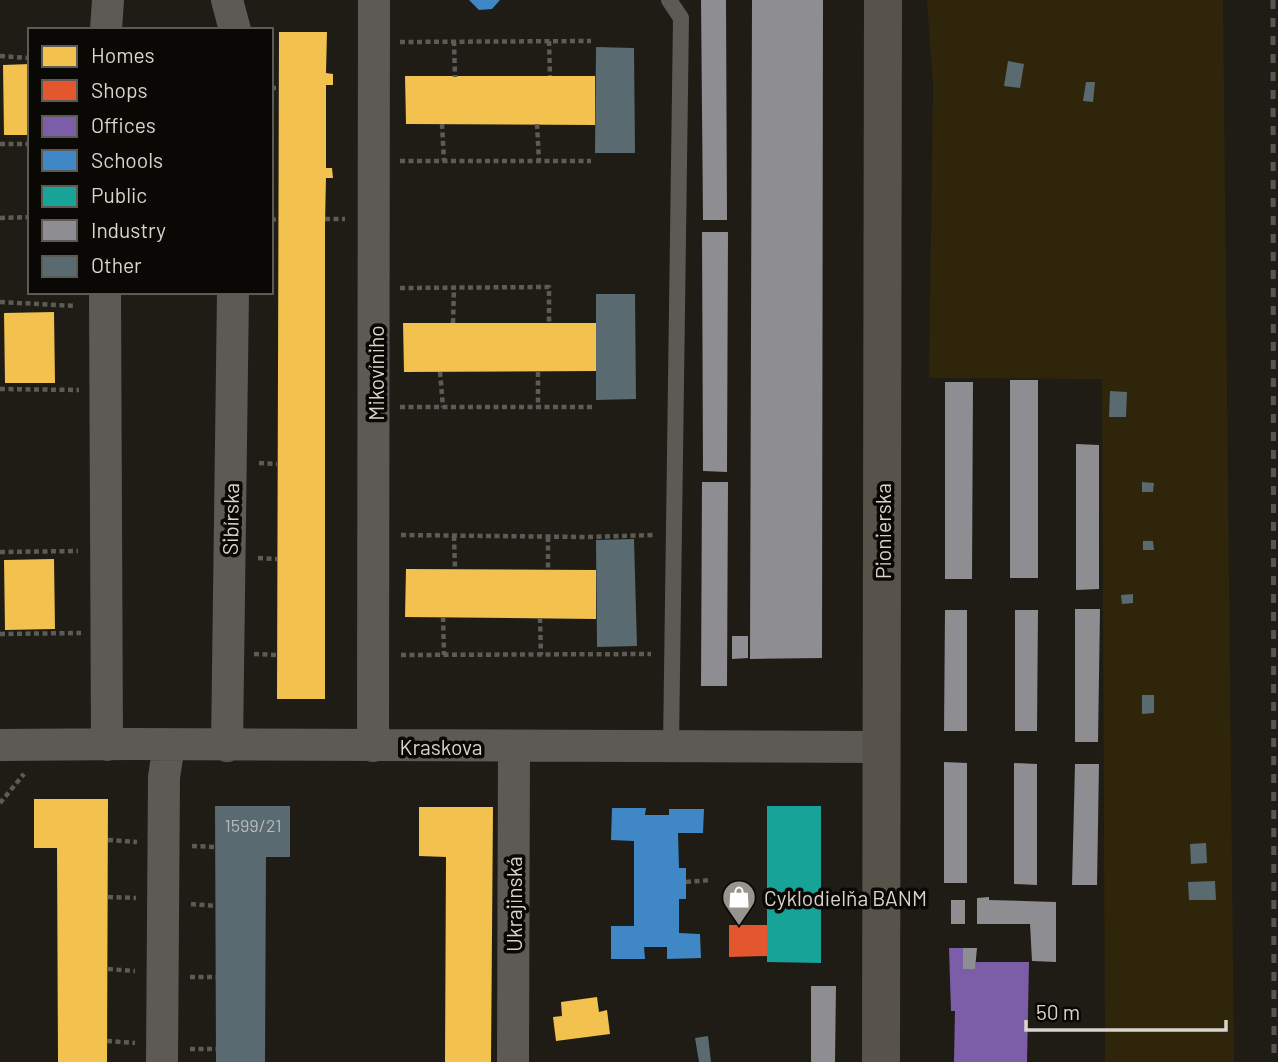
<svg xmlns="http://www.w3.org/2000/svg" width="1278" height="1062" font-family="Barlow,sans-serif">
	<style>
		.green { fill: #2e250b }
		.homes { fill: #f2c14e }
		.shops { fill: #e4572e }
		.offices { fill: #7b5ea7 }
		.schools { fill: #3f88c5 }
		.public { fill: #17a398 }
		.industry { fill: #8d8d92 }
		.building { fill: #596a70 }
		.lines { fill: none; stroke-linecap: round; stroke-linejoin: round }
		.path { stroke: #5d5b56; stroke-width: 4.5; stroke-dasharray: 5 3.5; stroke-linecap: butt }
		.lane { stroke: #5d5a56; stroke-width: 16 }
		.street { stroke: #5d5a56; stroke-width: 32 }
		.secondary { stroke: #57534b; stroke-width: 38 }
		.rail { stroke: #575550; stroke-width: 5; stroke-dasharray: 9 9; stroke-linecap: butt }
		.labels { text-anchor: middle; dominant-baseline: central; stroke-width: 7; stroke-linejoin: round; paint-order: stroke }
		.number-label { font-size: 18px; fill: #b8bab6 }
		.street-label { font-size: 21px; fill: #d8d5cd; stroke: #0a0804 }
		.poi-label { font-size: 21px; fill: #d8d5cd; stroke: #0a0804; text-anchor: start }
	</style>
	<rect width="100%" height="100%" fill="#1e1c15"/>
	<path class="green" d="M927,0H1223L1234,1062H1105L1102,379L929,378L933,87Z"/>
	<path class="homes" d="M279,32H327L326,73L333,74V85H326V168H332L333,178H326L325,223V699H277Z
		M30,64V135H4L3,65Z
		M405,76H595V125L406,124Z
		M54,312L55,383H5L4,313Z
		M403,323H596V371L404,372Z
		M54,559L55,629L5,630L4,560Z
		M406,569L596,570V619L405,617Z
		M34,799H108L107,1062H58L57,848H34Z
		M419,807H493L491,1062H445L446,857L419,856Z
		M597,997L599,1012L607,1010L610,1034L556,1041L553,1017L562,1016L561,1002Z"/>
	<path class="shops" d="M729,925H767V956L729,957Z"/>
	<path class="offices" d="M949,948H963V969H975V963L977,962H1029L1027,1062H954L955,1011H951Z"/>
	<path class="schools" d="M469,0H500L492,9L479,10Z
		M612,808H646L645,815H669V809H704L703,833H678L679,868H686V899H679V933L700,934L701,958L667,959V947H644L645,959H611V926H634V841L611,840Z"/>
	<path class="public" d="M767,806H821V963L767,962Z"/>
	<path class="industry" d="M701,0H726L727,220H703Z
		M752,0H823L822,658L750,659Z
		M702,232H728L727,472L703,471Z
		M1010,380H1038V578H1010Z
		M945,382H973L972,579H945Z
		M1076,444L1099,445V589L1076,590Z
		M702,482H728L727,686H701Z
		M1075,609H1100L1098,742H1075Z
		M945,610H967V731H944Z
		M1015,610H1038L1037,731H1015Z
		M732,636H748V658L732,659Z
		M944,762L967,763V883H944Z
		M1014,763L1037,764V885L1014,884Z
		M1075,764H1099L1097,885H1072Z
		M989,897V900L1056,902V962L1032,961L1030,924H977V898Z
		M951,900H965V924H951Z
		M963,948H977L975,969H963Z
		M811,986H836L835,1062H811Z"/>
	<path class="building" d="M596,47L634,48L635,153H595Z
		M1008,61L1024,64L1020,88L1004,86Z
		M1086,82H1095L1093,102L1083,101Z
		M596,294H635L636,399L596,400Z
		M1110,391L1127,392L1126,417H1109Z
		M1142,482L1154,483L1153,492H1142Z
		M634,539L637,646L597,647L596,540Z
		M1143,541H1153L1154,550H1143Z
		M1133,594V603L1122,604L1121,595Z
		M1142,695H1154V713L1142,714Z
		M215,806H290V857H266L265,1062H216Z
		M1206,843L1207,863L1191,864L1190,844Z
		M1215,881L1216,900H1189L1188,882Z
		M708,1036L711,1062H699L695,1038Z"/>
	<g class="lines">
		<path class="path" d="M454,41L455,77
			M549,41L550,76
			M400,42L591,41
			M0,56L30,58
			M271,88H278
			M442,124L444,161
			M537,124L539,161
			M0,144H30
			M400,161H591
			M0,218L30,217
			M325,219H345
			M271,220L278,219
			M400,288L549,287V323
			M0,302L76,306
			M453,323L454,288
			M440,372L443,407
			M538,372V407
			M0,389L79,390
			M400,407H593
			M259,463L277,464
			M401,535L586,537L654,535
			M454,536L455,569
			M548,537V569
			M0,552L78,551
			M258,558L277,559
			M443,617L444,655
			M540,618L541,655
			M0,634L81,633
			M254,654L277,655
			M401,655L651,654
			M0,803L24,774
			M108,840L137,842
			M192,846L215,847
			M686,882L711,880
			M108,897L136,898
			M191,904L216,906
			M108,969L135,971
			M190,977H216
			M107,1041L135,1043
			M190,1049H216"/>
		<path class="lane" d="M669,0L681,18L671,746"/>
		<path class="street" d="M227,0L235,30
			M106,30L108,0
			M105,292L107,745
			M0,745L133,744L882,747
			M227,746L233,292
			M373,746L374,0
			M162,1062L164,777L169,745
			M513,1062L514,746"/>
		<path class="secondary" d="M881,1062L883,0"/>
		<path class="rail" d="M1273,0L1274,1062"/>
	</g>
	<defs>
		<g id="shop-pin" transform="scale(1.75)"><path d="M0 17L-7.5 6A9.5 9.5 0 1 1 7.5 6Z" fill="#97948d" stroke="#0a0804"/><path d="M-5-2.5h2.3a2.7 3.5 0 0 1 5.4 0H5L5.5 6h-11ZM-1.5-2.5h3a1.5 2.3 0 0 0-3 0Z" fill="#fff"/></g>
	</defs>
	<g fill-rule="evenodd">
		<use href="#shop-pin" x="739" y="897"/>
	</g>
	<g class="labels">
		<g class="number-label">
			<text x="253" y="825">1599/21</text>
		</g>
		<g class="street-label">
			<text transform="translate(375 373) rotate(-90)">Mikovíniho</text>
			<text transform="translate(230 519) rotate(-89)">Sibírska</text>
			<text transform="translate(882 531) rotate(-90)">Pionierska</text>
			<text x="441" y="746">Kraskova</text>
			<text transform="translate(513 904) rotate(-90)">Ukrajinská</text>
		</g>
		<g class="poi-label">
			<text x="764" y="897">Cyklodielňa BANM</text>
		</g>
	</g>
	<rect x="28" y="28" width="245" height="266" fill="#0a0804" stroke="#5c5a54" stroke-width="2"/>
	<rect x="42" y="46" width="35" height="21" fill="#f2c14e" stroke="#5c5a54" stroke-width="2"/>
	<text x="91" y="63" font-size="21" fill="#d8d5cd">Homes</text>
	<rect x="42" y="80" width="35" height="21" fill="#e4572e" stroke="#5c5a54" stroke-width="2"/>
	<text x="91" y="98" font-size="21" fill="#d8d5cd">Shops</text>
	<rect x="42" y="116" width="35" height="21" fill="#7b5ea7" stroke="#5c5a54" stroke-width="2"/>
	<text x="91" y="133" font-size="21" fill="#d8d5cd">Offices</text>
	<rect x="42" y="150" width="35" height="21" fill="#3f88c5" stroke="#5c5a54" stroke-width="2"/>
	<text x="91" y="168" font-size="21" fill="#d8d5cd">Schools</text>
	<rect x="42" y="186" width="35" height="21" fill="#17a398" stroke="#5c5a54" stroke-width="2"/>
	<text x="91" y="203" font-size="21" fill="#d8d5cd">Public</text>
	<rect x="42" y="220" width="35" height="21" fill="#8d8d92" stroke="#5c5a54" stroke-width="2"/>
	<text x="91" y="238" font-size="21" fill="#d8d5cd">Industry</text>
	<rect x="42" y="256" width="35" height="21" fill="#596a70" stroke="#5c5a54" stroke-width="2"/>
	<text x="91" y="273" font-size="21" fill="#d8d5cd">Other</text>
	<path d="M1026 1020v10h200v-10" fill="none" stroke="#d8d5cd" stroke-width="3.5"/>
	<text x="1036" y="1020" font-size="21" fill="#d8d5cd" stroke="#0a0804" stroke-width="5" paint-order="stroke">50 m</text>
</svg>
